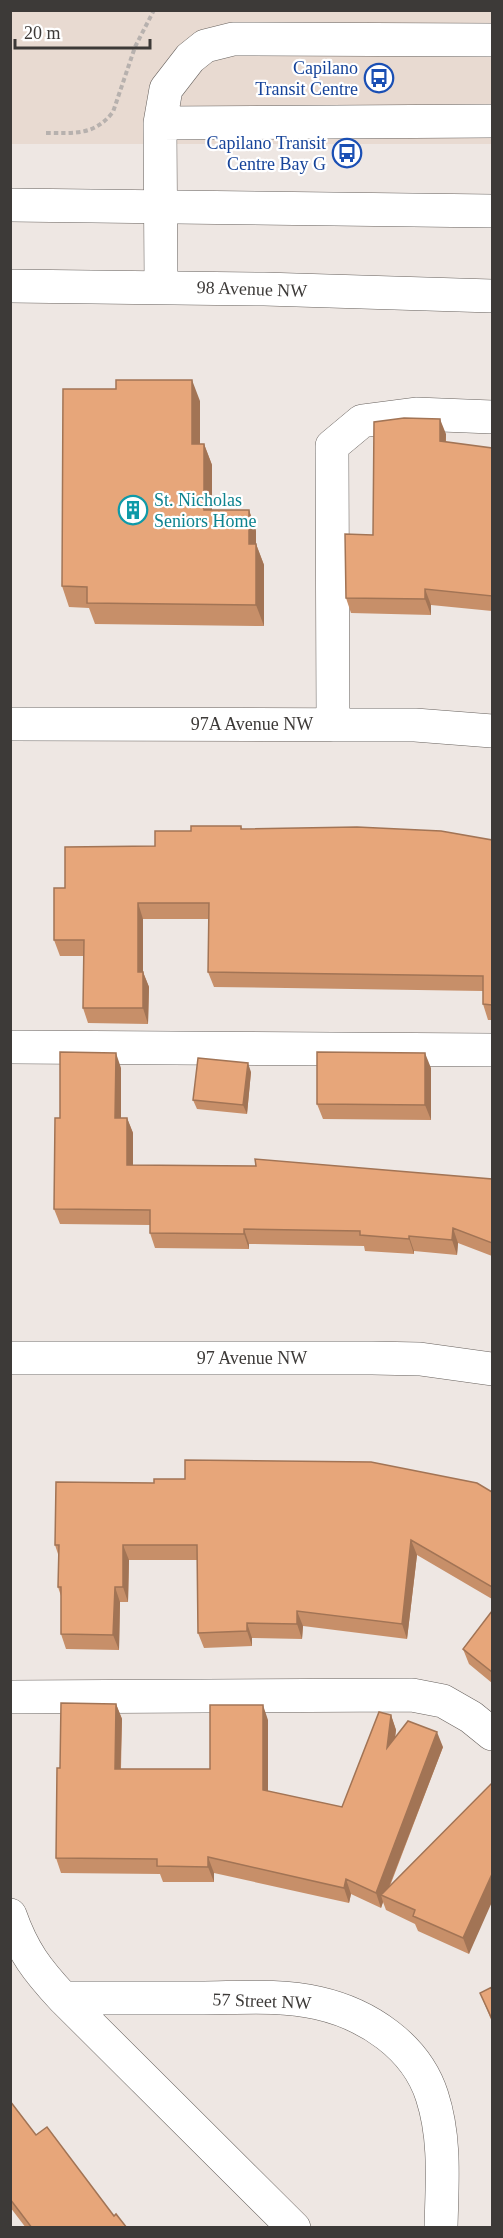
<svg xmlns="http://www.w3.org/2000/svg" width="503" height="2238" font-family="'Times New Roman',serif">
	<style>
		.built { fill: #e8dad1 }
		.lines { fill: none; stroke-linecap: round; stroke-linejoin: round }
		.minor-casing { stroke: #67615d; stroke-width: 34 }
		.major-casing { stroke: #67615d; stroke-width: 34 }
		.path { stroke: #b7b1ae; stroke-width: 4; stroke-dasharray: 4.5 3; stroke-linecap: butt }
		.minor { stroke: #fff; stroke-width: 33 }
		.major { stroke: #fff; stroke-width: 33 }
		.wall { fill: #c78f69 }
		.shaded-wall { fill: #a27455 }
		.building { fill: #e7a67a; stroke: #a27455; stroke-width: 1.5 }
		.labels { text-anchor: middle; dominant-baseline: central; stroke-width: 4.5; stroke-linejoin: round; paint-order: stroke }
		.transit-label { font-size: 18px; fill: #164399; stroke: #fff; text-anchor: end }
		.street-label { font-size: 18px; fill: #3d3a38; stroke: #fff }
		.culture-label { font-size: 18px; fill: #0d838f; stroke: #fff; text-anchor: start }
	</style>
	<rect width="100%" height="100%" fill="#eee7e3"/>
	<path class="built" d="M10,11H492V144H11Z"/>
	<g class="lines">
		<g class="minor-casing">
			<path id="minor" d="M160,123L492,121
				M161,286L160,123L166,89L190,58L205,46L233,39L492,40
				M10,724L415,725L492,731
				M333,725L332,446L362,421L416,414L492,417
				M10,1047L492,1050
				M10,1358H372L420,1359L492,1369
				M10,1697L412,1695L443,1701L471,1717L492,1734
				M10,1915C23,1952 37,1970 63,1998L294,2228
				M63,1998C108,1998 154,1998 199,1998C238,1998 280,1994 318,2003C367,2014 416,2046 432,2096C446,2139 442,2183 441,2228"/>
		</g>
		<g class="major-casing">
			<path id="major" d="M10,205L492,211
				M10,286L264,289L492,296"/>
		</g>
		<path class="path" d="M46,133C74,133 94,136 113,112L135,47L154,10"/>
		<use href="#minor" class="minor"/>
		<use href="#major" class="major"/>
	</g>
	<path class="wall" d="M200,401V444H204L212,465V510H249L256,531V544L264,565V626L95,624L89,608L69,607L62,586Z
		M446,434V442L492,448V611L431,605V615L351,613L346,598L373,535Z
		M241,826L242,829L492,840V1020H488L483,1004V991L214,987L208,972L209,919H143V972L149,987L148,1024L88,1023L83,1008V956H60L54,940L65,888L155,846L191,831Z
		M121,1068V1118H127L133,1133V1165L492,1179V1256L458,1243L457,1255L414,1251V1254L365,1251L364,1246L249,1244V1249L155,1248L150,1233V1225L60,1224L54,1209L60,1118Z
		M431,1068V1120L323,1119L317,1104Z
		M251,1072L247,1114L197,1109L193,1100Z
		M492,1492V1599L417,1555L407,1639L303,1626L302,1639L252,1638V1646L204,1648L198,1633L197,1560H129L128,1602H120L119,1650L66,1649L61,1634V1596L58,1587V1554L55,1545Z
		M492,1611V1683L469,1664L463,1649Z
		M116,1704L122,1719L121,1769H210L268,1720V1791L342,1807L391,1715L396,1730L395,1737L443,1747L390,1886L492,1783L469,1954L418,1931L415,1924L386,1910L383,1902L381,1908L351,1894L349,1903L214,1873V1882H163L160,1874L61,1873L56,1858L60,1768Z
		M492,1987V2022L480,1993Z
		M10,2101L36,2135L114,2216L127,2228H26L10,2207Z"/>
	<path class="shaded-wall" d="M192,380L200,401V465L192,444Z
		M440,419L446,434L445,456L440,441Z
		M204,444L212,465V531L204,510Z
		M249,510L256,531V544L264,565V626L256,605L249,544Z
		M425,589L431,605V615L425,599Z
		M138,903L143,919V972L149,987L148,1024L143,1008L138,972Z
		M116,1053L121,1068V1133L115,1118Z
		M425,1053L431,1068V1120L425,1105Z
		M248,1063L251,1072L247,1114L243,1105Z
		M127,1118L133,1133V1180L127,1165Z
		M453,1228L458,1243L457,1255L452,1240Z
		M244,1229L249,1244V1249L244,1234Z
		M409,1236L414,1251V1254L409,1239Z
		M411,1540L417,1555L407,1639L402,1624Z
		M123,1545L129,1560L128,1602L123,1587Z
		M115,1587L120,1602L119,1650L113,1635Z
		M297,1611L303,1626L302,1639L297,1624Z
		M247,1623L252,1638V1646L247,1631Z
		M116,1704L122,1719L120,1784L115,1769Z
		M263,1705L268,1720V1805L263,1790Z
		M391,1715L396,1730L392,1763L387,1748Z
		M437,1732L443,1747L385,1897L381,1895L383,1902L381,1908L376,1893Z
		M208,1857L214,1873V1882L208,1867Z
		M492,1874V1902L469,1954L463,1938Z
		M346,1879L351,1894L349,1903L344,1888Z"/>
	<path class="building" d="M116,380H192V444H204V510H249V544H256V605L87,603V587L62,586L63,389H116Z
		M404,418L440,419V441L492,448V596L425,589V599L346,598L345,534L373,535L374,422Z
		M191,826H241V829L357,827L441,831L492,840V1005L483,1004V976L208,972L209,903H138V972H143V1008H83L84,940H54V888H65V847L155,846V831H191Z
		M60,1052L116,1053L115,1118H127V1165L256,1166L255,1159L492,1179V1243L453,1228L452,1240L409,1236V1239L360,1235V1231L244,1229V1234L150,1233V1210L54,1209L55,1118H60Z
		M317,1052L425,1053V1105L317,1104Z
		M198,1058L248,1063L243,1105L193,1100Z
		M185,1460L371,1462L477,1483L492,1492V1587L411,1540L402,1624L297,1611V1624L247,1623V1631L198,1633L197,1545H123V1587H115L113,1635L61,1634V1587H58L59,1545H55L56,1482L154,1483V1479H185Z
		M492,1611V1672L463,1649Z
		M61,1703L116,1704L115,1769H210V1705H263V1790L342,1807L379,1712L391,1715L387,1748L408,1721L437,1732L376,1893L346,1879L344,1888L208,1857V1867L157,1866V1859L56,1858L57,1768H60Z
		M492,1783V1874L463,1938L413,1916L415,1910L381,1895Z
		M492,1987V2019L480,1993Z
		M10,2101L36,2135L47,2127L114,2216L116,2214L127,2228H32L10,2199Z"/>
	<defs>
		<g id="bus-ring" transform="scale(1.5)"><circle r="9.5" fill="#fff" stroke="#1a4fb4" stroke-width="1.5"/><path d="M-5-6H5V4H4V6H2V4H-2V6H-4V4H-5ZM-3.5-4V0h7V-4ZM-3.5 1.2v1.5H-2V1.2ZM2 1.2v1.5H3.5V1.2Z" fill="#1a4fb4"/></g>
		<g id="building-ring" transform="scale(1.5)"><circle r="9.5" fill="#fff" stroke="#0f9aa8" stroke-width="1.5"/><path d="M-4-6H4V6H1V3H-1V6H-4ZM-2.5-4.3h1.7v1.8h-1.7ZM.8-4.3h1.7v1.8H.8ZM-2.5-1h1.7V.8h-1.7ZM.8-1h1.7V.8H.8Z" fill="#0f9aa8"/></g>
	</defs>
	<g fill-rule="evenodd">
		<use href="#bus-ring" x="379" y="78"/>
		<use href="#bus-ring" x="347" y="153"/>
		<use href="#building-ring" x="133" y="510"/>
	</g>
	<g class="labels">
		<g class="transit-label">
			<text x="358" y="68">Capilano<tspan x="358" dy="21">Transit Centre</tspan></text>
			<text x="326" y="143">Capilano Transit<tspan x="326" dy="21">Centre Bay G</tspan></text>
		</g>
		<g class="street-label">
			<text transform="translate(252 289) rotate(2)">98 Avenue NW</text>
			<text x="252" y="724">97A Avenue NW</text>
			<text x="252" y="1358">97 Avenue NW</text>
			<text transform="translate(262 2001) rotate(2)">57 Street NW</text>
		</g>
		<g class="culture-label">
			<text x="154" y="500">St. Nicholas<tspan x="154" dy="21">Seniors Home</tspan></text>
		</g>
	</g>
	<rect width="503" height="2238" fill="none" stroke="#3d3a38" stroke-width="24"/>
	<path d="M15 39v9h135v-9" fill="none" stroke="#3d3a38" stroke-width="3"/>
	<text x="24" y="39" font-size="18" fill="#3d3a38" stroke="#ffffff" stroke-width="4.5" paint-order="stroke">20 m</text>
</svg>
